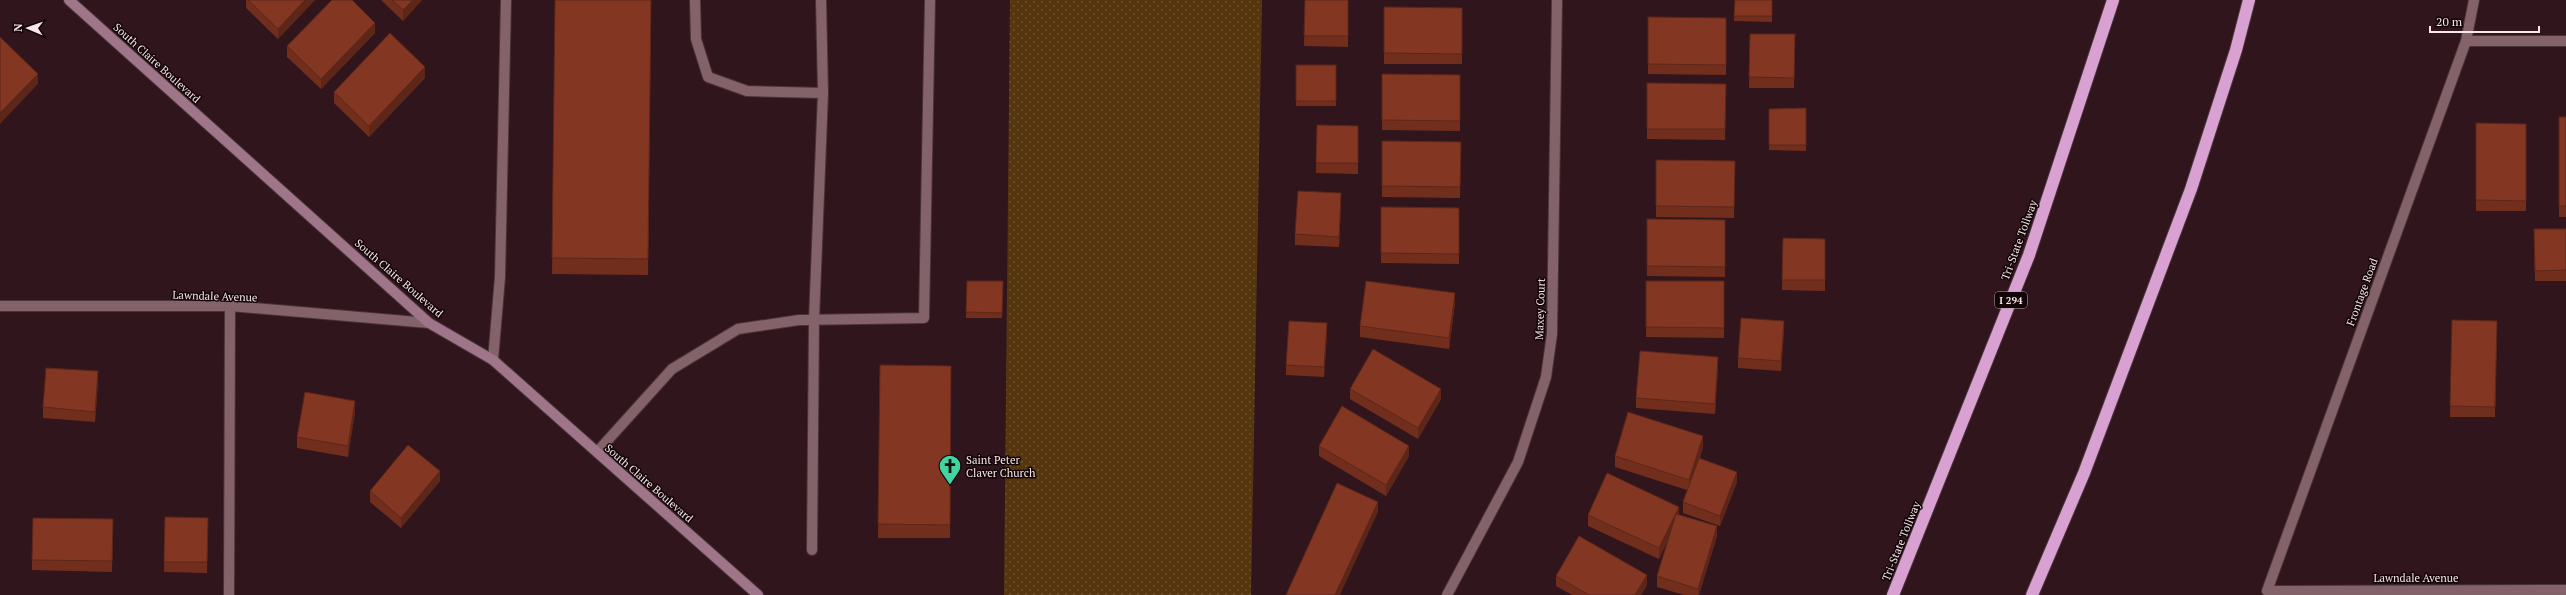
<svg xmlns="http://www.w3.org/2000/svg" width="2566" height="595" font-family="'PT Serif',serif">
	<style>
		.grass { fill: url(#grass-dots) }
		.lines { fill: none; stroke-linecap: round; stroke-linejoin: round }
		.lane-casing { stroke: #493439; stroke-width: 12 }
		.street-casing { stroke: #493439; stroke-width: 12 }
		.secondary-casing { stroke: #493439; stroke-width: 12 }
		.highway-casing { stroke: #493439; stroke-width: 14 }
		.lane { stroke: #84626a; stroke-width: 10 }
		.street { stroke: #84626a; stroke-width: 10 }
		.secondary { stroke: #9e7589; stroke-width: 10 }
		.highway { stroke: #d9a1d2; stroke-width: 12 }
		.wall { fill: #712e1d }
		.shaded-wall { fill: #5c2618 }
		.building { fill: #833622; stroke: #5c2618 }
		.labels { text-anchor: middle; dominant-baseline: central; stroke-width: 3; stroke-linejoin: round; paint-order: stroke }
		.shield { fill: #110508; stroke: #b4a2a6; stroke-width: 1 }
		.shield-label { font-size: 10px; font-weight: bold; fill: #fae5ea }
		.street-label { font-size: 11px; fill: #fae5ea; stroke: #110508 }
		.poi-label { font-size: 11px; fill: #fae5ea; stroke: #110508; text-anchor: start }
	</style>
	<defs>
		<pattern id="grass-dots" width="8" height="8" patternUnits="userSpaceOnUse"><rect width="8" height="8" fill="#55360f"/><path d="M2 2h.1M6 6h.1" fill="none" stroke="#6e5332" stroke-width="1.8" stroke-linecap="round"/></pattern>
	</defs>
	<rect width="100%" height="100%" fill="#31151d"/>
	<path class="grass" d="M1010,0H1262L1251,595H1004Z"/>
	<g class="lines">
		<g class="lane-casing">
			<path id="lane" d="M695,0L696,39L708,77L747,91L823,93
				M493,360L500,277L506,0
				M597,452L672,369L738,329L799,320L924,318L930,0
				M812,550L814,320L823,93L821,0
				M229,595L230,306"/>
		</g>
		<g class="street-casing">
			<path id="street" d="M2474,0L2466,41L2267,591L2566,590
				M2466,41H2566
				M0,306H230L429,323
				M1447,595L1518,462L1546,377L1552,334L1557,0"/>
		</g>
		<g class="secondary-casing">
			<path id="secondary" d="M69,0L429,323L493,360L758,595"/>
		</g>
		<g class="highway-casing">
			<path id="highway" d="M1893,595L2029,255L2113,0
				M2032,595L2084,473L2191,189L2236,50L2249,0"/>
		</g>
		<use href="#lane" class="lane"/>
		<use href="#street" class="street"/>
		<use href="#secondary" class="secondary"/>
		<use href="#highway" class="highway"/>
	</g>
	<path class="wall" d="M246,0H315L278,39L246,8Z
		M381,0H422L403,21Z
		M555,0H651L648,275L552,274Z
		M1305,0H1348V47L1304,46Z
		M1735,0H1772V22L1734,21Z
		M1384,7L1462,8V64H1384Z
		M1648,17L1726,18V75L1648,74Z
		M375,33L321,89L287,57V46Z
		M1750,34H1795L1794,88H1749Z
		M1296,65H1336V106H1296Z
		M1382,74L1460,75V131L1382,130Z
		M425,78L369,137L334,103V92Z
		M1647,83L1726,84L1725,140L1647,139Z
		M1806,108V151L1769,150V109Z
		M2559,117H2566V217H2559Z
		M2476,123L2526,124V211H2476Z
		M1317,125L1358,126V174L1316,173Z
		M1382,141L1461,142L1460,198L1382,197Z
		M1656,160L1735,161L1734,218L1656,217Z
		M1341,204L1339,247L1295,245V234Z
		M1381,207L1459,208V264L1381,263Z
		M1647,219L1725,220V277L1647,276Z
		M2534,229H2566V281H2535Z
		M1783,238L1825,239V291L1782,290Z
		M967,281H1003L1002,318H966Z
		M1646,281H1724V338L1646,337Z
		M1455,303L1449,349L1360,337V326Z
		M2452,320L2497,321L2495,417H2450Z
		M1784,332L1781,371L1738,368V358Z
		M1327,333L1324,377L1286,375V365Z
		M880,365L951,366L950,538H878Z
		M1718,367L1715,414L1636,408V398Z
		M98,382L95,422L43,418V407Z
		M1350,389L1441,399L1418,439L1350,399Z
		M355,412L348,457L297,448V437Z
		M1319,446L1409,456L1386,496L1319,456Z
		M1703,447L1700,458L1737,482L1720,526L1683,513V502L1687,490L1615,467V456Z
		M440,481L401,528L370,502V491Z
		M1679,514L1717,536L1699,595H1684L1657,587V576L1668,540L1659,559L1588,526V515Z
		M165,517L208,518L207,573L164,572Z
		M113,519L112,572L32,570V560Z
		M1556,576L1647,585L1641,595H1572L1556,586Z"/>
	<path class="shaded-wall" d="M305,0H315L278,39V29Z
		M413,0H422L403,21V10Z
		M375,23V33L321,89V79Z
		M425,67V78L369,137V126Z
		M38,74V84L0,124V113Z
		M1341,193V204L1339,247V237Z
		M1455,293V303L1449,349V338Z
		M1784,321V332L1781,371V361Z
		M1327,323V333L1324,377V367Z
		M1718,357V367L1715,414V404Z
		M98,371V382L95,422V412Z
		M1441,389V399L1418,439V428Z
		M355,401V412L348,457V446Z
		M1703,436V447L1689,491V480Z
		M1409,446V456L1386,496V485Z
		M440,471V481L401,528V518Z
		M1737,472V482L1720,526V516Z
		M1378,502V512L1340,595H1335Z
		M1679,507V517L1659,559V548Z
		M1717,526V536L1699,595H1698V589Z
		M1647,575V585L1641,595H1635Z"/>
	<path class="building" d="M248,0H305L278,29Z
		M332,0H352L375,23L321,79L287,46Z
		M392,0H413L403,10Z
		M555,0H651L648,259L552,258Z
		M1305,0H1348V36H1304Z
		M1735,0H1772V16H1734Z
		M1384,7L1462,8V54L1384,53Z
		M1648,17L1726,18V65L1648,64Z
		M390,33L425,67L369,126L334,92Z
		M1750,34H1795L1794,78L1749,77Z
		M0,37L38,74L0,113Z
		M1296,65H1336V101H1296Z
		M1382,74L1460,75V121L1382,120Z
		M1647,83L1726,84L1725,129H1647Z
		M1806,108V145H1769V109Z
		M2559,117H2566V206H2559Z
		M2476,123L2526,124V201L2476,200Z
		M1317,125L1358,126V163H1316Z
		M1382,141L1461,142L1460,187L1382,186Z
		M1656,160L1735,161L1734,207L1656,206Z
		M1298,191L1341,193L1339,237L1295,234Z
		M1381,207L1459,208V254L1381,253Z
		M1647,219L1725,220V267L1647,266Z
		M2534,229H2566V270L2535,271Z
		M1783,238L1825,239V280H1782Z
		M967,281H1003L1002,313L966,312Z
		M1366,281L1455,293L1449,338L1360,326Z
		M1646,281H1724V328L1646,327Z
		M1741,318L1784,321L1781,361L1738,358Z
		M2452,320L2497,321L2495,407L2450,406Z
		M1289,321L1327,323L1324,367L1286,365Z
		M1373,349L1441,389L1418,428L1350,389Z
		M1640,351L1718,357L1715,404L1636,398Z
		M880,365L951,366L950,525L878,524Z
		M46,368L98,371L95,412L43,407Z
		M305,392L355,401L348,446L297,437Z
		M1342,406L1409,446L1386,485L1319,446Z
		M1628,412L1703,436L1689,480L1615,456Z
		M408,445L440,471L401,518L370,491Z
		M1699,458L1737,472L1720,516L1683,502Z
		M1607,473L1679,507L1659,548L1588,515Z
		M1337,483L1378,502L1335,595H1286Z
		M1676,514L1717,526L1698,589L1657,576Z
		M165,517L208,518L207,562H164Z
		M33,518L113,519L112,561L32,560Z
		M1579,536L1647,575L1635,595H1589L1556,576Z"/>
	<defs>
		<g id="church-pin" transform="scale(1.15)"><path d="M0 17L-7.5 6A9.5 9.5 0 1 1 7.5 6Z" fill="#42d4a1" stroke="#110508"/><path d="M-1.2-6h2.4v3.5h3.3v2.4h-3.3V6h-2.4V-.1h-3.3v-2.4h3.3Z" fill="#111"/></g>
	</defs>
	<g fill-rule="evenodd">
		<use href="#church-pin" x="950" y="466"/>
	</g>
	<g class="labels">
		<rect class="shield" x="1995" y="292" width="32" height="16" rx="3"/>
		<g class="shield-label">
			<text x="2011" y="300">I 294</text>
		</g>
		<g class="street-label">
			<text transform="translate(157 63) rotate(42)">South Claire Boulevard</text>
			<text transform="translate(2019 240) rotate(-70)">Tri-State Tollway</text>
			<text transform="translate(399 278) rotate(41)">South Claire Boulevard</text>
			<text transform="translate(2362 292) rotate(-70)">Frontage Road</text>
			<text transform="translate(215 296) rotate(2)">Lawndale Avenue</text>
			<text transform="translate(1540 309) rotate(-88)">Maxey Court</text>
			<text transform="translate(649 483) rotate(41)">South Claire Boulevard</text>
			<text transform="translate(1901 541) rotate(-68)">Tri-State Tollway</text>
			<text x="2416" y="578">Lawndale Avenue</text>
		</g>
		<g class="poi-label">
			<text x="966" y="460">Saint Peter<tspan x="966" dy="13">Claver Church</tspan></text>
		</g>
	</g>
	<g transform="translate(28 28) rotate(272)" stroke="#110508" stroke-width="3" paint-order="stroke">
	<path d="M0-3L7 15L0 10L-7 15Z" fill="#fae5ea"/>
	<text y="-6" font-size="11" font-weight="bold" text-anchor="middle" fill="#fae5ea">N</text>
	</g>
	<path d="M2430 26v6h109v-6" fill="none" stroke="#fae5ea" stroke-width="2"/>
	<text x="2436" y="26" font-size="12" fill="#fae5ea" stroke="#110508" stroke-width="3" paint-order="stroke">20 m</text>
</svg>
